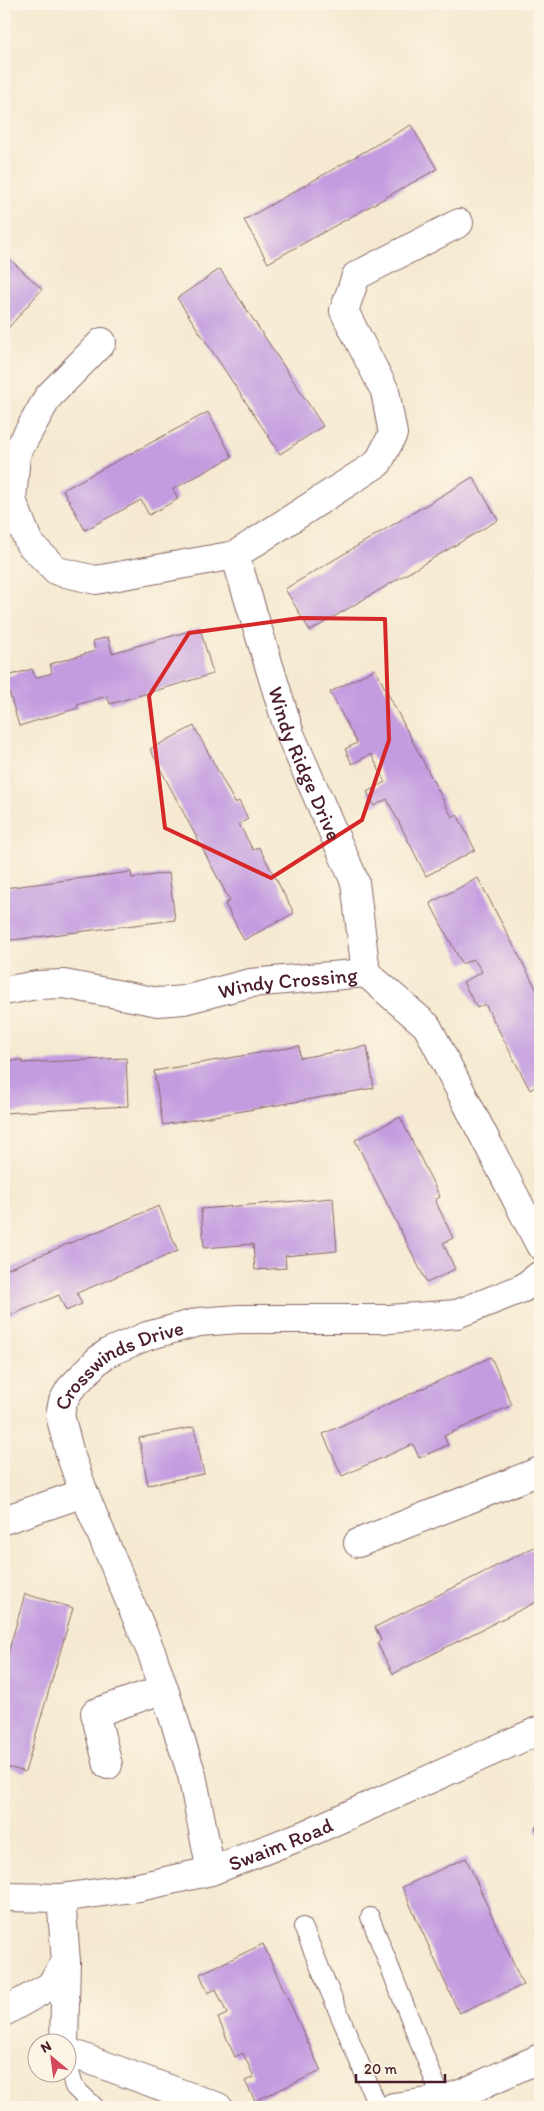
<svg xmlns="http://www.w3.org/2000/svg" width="544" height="2111" font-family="Itim,sans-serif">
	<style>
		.building { fill: #c39ce0 }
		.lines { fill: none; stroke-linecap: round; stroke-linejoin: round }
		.service-casing { stroke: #866665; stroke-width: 20 }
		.minor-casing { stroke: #866665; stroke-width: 30 }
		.service { stroke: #fff; stroke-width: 18 }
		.minor { stroke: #fff; stroke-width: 28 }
		.marked { fill: none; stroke: #d62828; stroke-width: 4; stroke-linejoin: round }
		.labels { text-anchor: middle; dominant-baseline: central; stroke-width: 4.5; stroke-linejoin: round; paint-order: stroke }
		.street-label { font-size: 21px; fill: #4a1f2b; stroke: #fcf5e5 }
	</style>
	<rect width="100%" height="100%" fill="#fcf5e5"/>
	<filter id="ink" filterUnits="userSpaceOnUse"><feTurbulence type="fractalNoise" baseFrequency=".02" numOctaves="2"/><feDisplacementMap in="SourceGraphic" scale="10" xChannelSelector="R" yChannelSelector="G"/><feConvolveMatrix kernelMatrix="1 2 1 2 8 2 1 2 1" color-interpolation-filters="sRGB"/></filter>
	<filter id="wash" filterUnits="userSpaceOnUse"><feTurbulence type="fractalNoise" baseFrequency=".0096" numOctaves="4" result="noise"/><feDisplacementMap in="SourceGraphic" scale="20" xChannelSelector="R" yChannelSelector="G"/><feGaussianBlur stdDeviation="1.12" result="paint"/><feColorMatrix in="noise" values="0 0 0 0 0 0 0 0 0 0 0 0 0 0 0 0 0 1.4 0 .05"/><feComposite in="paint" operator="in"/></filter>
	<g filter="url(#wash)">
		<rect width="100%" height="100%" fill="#f5ead1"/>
		<g id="blocks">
			<path class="building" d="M411,125L437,169L268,263L244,220Z
				M4,254L42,289L4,333Z
				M220,269L323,426L280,454L177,298Z
				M208,412L232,457L173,489L178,499L149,515L141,500L85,530L63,490Z
				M473,477L498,520L310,631L285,589Z
				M200,628L213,674L110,704L107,696L77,705L78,708L19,726L5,677L32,669L35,678L52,673L50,664L95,651L93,641L108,637L112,653Z
				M375,669L452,817L457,814L475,850L426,876L387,799L374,806L367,792L385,782L371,754L352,764L345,749L357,743L330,692Z
				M194,726L235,803L239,801L248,819L239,824L253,850L259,847L294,913L244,940L225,904L230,901L150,749Z
				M131,872L132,878L169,873L175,920L4,941V888Z
				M478,878L540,996V1001L535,1004L540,1014V1084L530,1090L485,1004L477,1008L463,982L482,972L474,959L462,964L430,903Z
				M299,1046L300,1058L367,1046L374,1088L163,1125L154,1071Z
				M126,1058L128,1106L4,1113V1061L22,1060V1063Z
				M400,1117L440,1197L435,1200L453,1238L443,1243L455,1269L427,1283L355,1140Z
				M333,1198L337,1251L285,1256L286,1268L255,1270L253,1244L204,1248L201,1209Z
				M159,1206L178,1251L77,1293L82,1304L66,1311L59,1295L4,1318V1267L5,1270Z
				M491,1357L512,1405L444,1436L448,1445L419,1458L413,1444L342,1476L323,1434Z
				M194,1427L204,1474L148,1485L139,1438Z
				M540,1544V1600L393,1674L377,1643L381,1640L375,1627Z
				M25,1594L73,1608L25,1772L4,1766V1667Z
				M540,1825V1840L535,1827Z
				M466,1858L523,1985L459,2013L402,1887Z
				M263,1944L321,2071L255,2101L245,2081L254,2077L243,2053L235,2057L218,2018L227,2014L216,1989L208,1993L200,1974Z"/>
		</g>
	</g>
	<g filter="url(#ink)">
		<use href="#blocks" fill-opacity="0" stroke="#866665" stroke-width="1"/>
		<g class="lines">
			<g class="service-casing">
				<path id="service" d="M370,1917L442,2100
					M303,1927L378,2107
					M68,2064L74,2087L95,2107"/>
			</g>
			<g class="minor-casing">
				<g id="minor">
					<path d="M102,342L48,397L16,454L12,500L29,543L57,571L96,580L235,555L378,463L393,434L385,391L344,311L356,276L459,223"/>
					<path id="s1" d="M235,555L290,734L355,882L366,973"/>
					<path id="s2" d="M4,991L37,985L64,984L158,1002L184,1000L250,983L366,973L427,1026L540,1245"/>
					<path d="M4,1520L84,1493"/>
					<path d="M358,1543L540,1471"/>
					<path d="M108,1765L95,1713L164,1689"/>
					<path id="s3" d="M211,1871L192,1775L164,1689L152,1654L84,1493L70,1454L60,1415L63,1401L70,1389L98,1360L109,1352L147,1336L199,1322L239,1319H389L457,1314L523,1288L540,1275"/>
					<path id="s4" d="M4,1897L61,1898L139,1887L211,1871L306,1834L540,1730"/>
					<path d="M61,1898L66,1962L64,2044"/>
					<path d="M4,2012L50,1986L66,1962"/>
					<path d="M68,2052L218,2107"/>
					<path d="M393,2107L442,2100L463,2093L540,2058"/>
				</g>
			</g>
			<use href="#service" class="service"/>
			<use href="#minor" class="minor"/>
		</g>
	</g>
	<path class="marked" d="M300,618L385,619L389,740L362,820L271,878L165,828L149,696L189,633Z"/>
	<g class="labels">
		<g class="street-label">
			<text stroke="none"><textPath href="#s1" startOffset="220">Windy Ridge Drive</textPath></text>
			<text stroke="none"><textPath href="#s2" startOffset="288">Windy Crossing</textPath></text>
			<text stroke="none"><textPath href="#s3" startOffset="565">Crosswinds Drive</textPath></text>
			<text stroke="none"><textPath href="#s4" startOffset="284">Swaim Road</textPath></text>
		</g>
	</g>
	<rect width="544" height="2111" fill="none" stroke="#fcf5e5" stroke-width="20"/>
	<g transform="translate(52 2058) rotate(331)"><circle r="24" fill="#fcf5e5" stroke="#b59f9b"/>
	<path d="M0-4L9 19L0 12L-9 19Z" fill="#d1495b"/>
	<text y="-8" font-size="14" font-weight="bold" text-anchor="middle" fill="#4a1f2b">N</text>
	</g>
	<path d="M356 2074v8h89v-8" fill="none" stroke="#4a1f2b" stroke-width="2.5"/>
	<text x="364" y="2074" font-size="15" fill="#4a1f2b" stroke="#fcf5e5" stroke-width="4" paint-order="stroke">20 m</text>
</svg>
